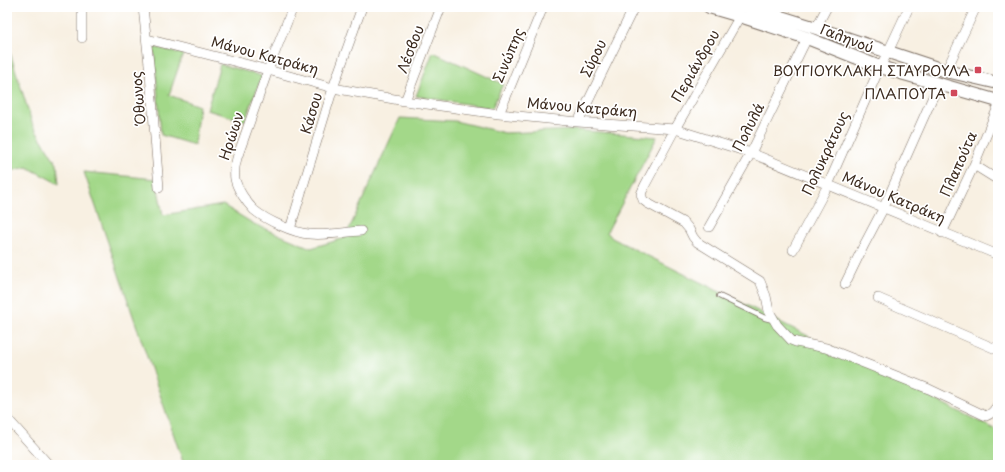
<svg xmlns="http://www.w3.org/2000/svg" width="1005" height="472" font-family="'Playpen Sans',sans-serif">
	<style>
		.green { fill: #a3d889; stroke: #6f8154 }
		.lines { fill: none; stroke-linecap: round; stroke-linejoin: round }
		.service-casing { stroke: #7d6f63; stroke-width: 6 }
		.minor-casing { stroke: #7d6f63; stroke-width: 10 }
		.tertiary-casing { stroke: #7d6f63; stroke-width: 14 }
		.service { stroke: #fff; stroke-width: 4.5 }
		.minor { stroke: #fff; stroke-width: 9 }
		.tertiary { stroke: #fff; stroke-width: 12 }
		.poi-dot { fill: #d1495b; stroke: #fff; stroke-width: 1.5 }
		.labels { text-anchor: middle; dominant-baseline: central; stroke-width: 3.5; stroke-linejoin: round; paint-order: stroke }
		.street-label { font-size: 14px; fill: #3b2a1e; stroke: #fff }
		.poi-label { font-size: 14px; fill: #3b2a1e; stroke: #fff; text-anchor: end }
	</style>
	<rect width="100%" height="100%" fill="#fff"/>
	<filter id="ink" filterUnits="userSpaceOnUse"><feTurbulence type="fractalNoise" baseFrequency=".025" numOctaves="2"/><feDisplacementMap in="SourceGraphic" scale="8" xChannelSelector="R" yChannelSelector="G"/><feConvolveMatrix kernelMatrix="1 2 1 2 8 2 1 2 1" color-interpolation-filters="sRGB"/></filter>
	<filter id="wash" filterUnits="userSpaceOnUse"><feTurbulence type="fractalNoise" baseFrequency=".012" numOctaves="4" result="noise"/><feDisplacementMap in="SourceGraphic" scale="16" xChannelSelector="R" yChannelSelector="G"/><feGaussianBlur stdDeviation="0.9" result="paint"/><feColorMatrix in="noise" values="0 0 0 0 0 0 0 0 0 0 0 0 0 0 0 0 0 1.4 0 .05"/><feComposite in="paint" operator="in"/></filter>
	<g filter="url(#wash)">
		<rect width="100%" height="100%" fill="#f8f0e2"/>
		<path class="green" d="M7,43L33,126L57,164L59,184L27,167L7,172Z
			M154,47L183,54L169,95L199,106L194,145L161,135Z
			M433,52L503,84L492,108L416,96Z
			M220,64L262,76L245,121L207,110Z
			M400,118L455,121L505,133L575,130L657,137L607,232L612,238L998,431V465H184L84,172L156,179L163,215L223,205L254,224L311,248L345,238Z"/>
	</g>
	<g filter="url(#ink)">
		<g class="lines">
			<g class="service-casing">
				<path id="service" d="M719,296L765,318L773,320"/>
			</g>
			<g class="minor-casing">
				<path id="minor" d="M82,7V38
					M143,7L150,74L159,188
					M293,7L268,70L237,158C235,165 234,172 235,179C237,189 247,203 254,210C266,220 294,233 309,234C326,236 344,232 361,231
					M740,16L675,129L645,185L641,194L643,200L647,203L684,223L689,229L693,237L697,242L760,281L766,296L769,311L777,325L791,340L796,342L826,348L929,389L986,416C992,414 995,410 998,404
					M816,28L827,7
					M147,39L268,70L333,88L405,101L499,114L578,122L675,129L751,153L998,255
					M946,71L976,7
					M405,101L441,7
					M499,114L543,7
					M578,122L634,7
					M974,165L998,180
					M709,227L751,153L807,38
					M290,229L333,88L362,7
					M942,233L974,165L998,107
					M793,250L828,185L880,67L888,52L909,7
					M845,284L863,247L883,209L939,83
					M878,298L998,350
					M7,418L49,465"/>
			</g>
			<g class="tertiary-casing">
				<path id="tertiary" d="M709,7L740,16L807,38L880,67L998,101
					M749,7L816,28L946,71L998,83"/>
			</g>
			<use href="#service" class="service"/>
			<use href="#minor" class="minor"/>
			<use href="#tertiary" class="tertiary"/>
		</g>
	</g>
	<g class="poi-dot">
		<rect x="974" y="66" width="8" height="8" rx="2"/>
		<rect x="950" y="89" width="8" height="8" rx="2"/>
	</g>
	<g class="labels">
		<g class="street-label">
			<text transform="translate(847 38) rotate(21)">Γαληνού</text>
			<text transform="translate(410 49) rotate(-69)">Λέσβου</text>
			<text transform="translate(265 55) rotate(15)">Μάνου Κατράκη</text>
			<text transform="translate(508 55) rotate(-67)">Σινώπης</text>
			<text transform="translate(593 58) rotate(-64)">Σύρου</text>
			<text transform="translate(695 66) rotate(-60)">Περιάνδρου</text>
			<text transform="translate(138 98) rotate(-95)">Όθωνος</text>
			<text transform="translate(582 107) rotate(5)">Μάνου Κατράκη</text>
			<text transform="translate(311 113) rotate(-73)">Κάσου</text>
			<text transform="translate(748 127) rotate(-63)">Πολυλά</text>
			<text transform="translate(231 136) rotate(-72)">Ηρώων</text>
			<text transform="translate(825 153) rotate(-65)">Πολυκράτους</text>
			<text transform="translate(958 164) rotate(-66)">Πλαπούτα</text>
			<text transform="translate(894 197) rotate(23)">Μάνου Κατράκη</text>
		</g>
		<g class="poi-label">
			<text x="970" y="70">ΒΟΥΓΙΟΥΚΛΑΚΗ ΣΤΑΥΡΟΥΛΑ</text>
			<text x="946" y="93">ΠΛΑΠΟΥΤΑ</text>
		</g>
	</g>
	<rect width="1005" height="472" fill="none" stroke="#fff" stroke-width="24"/>
</svg>
